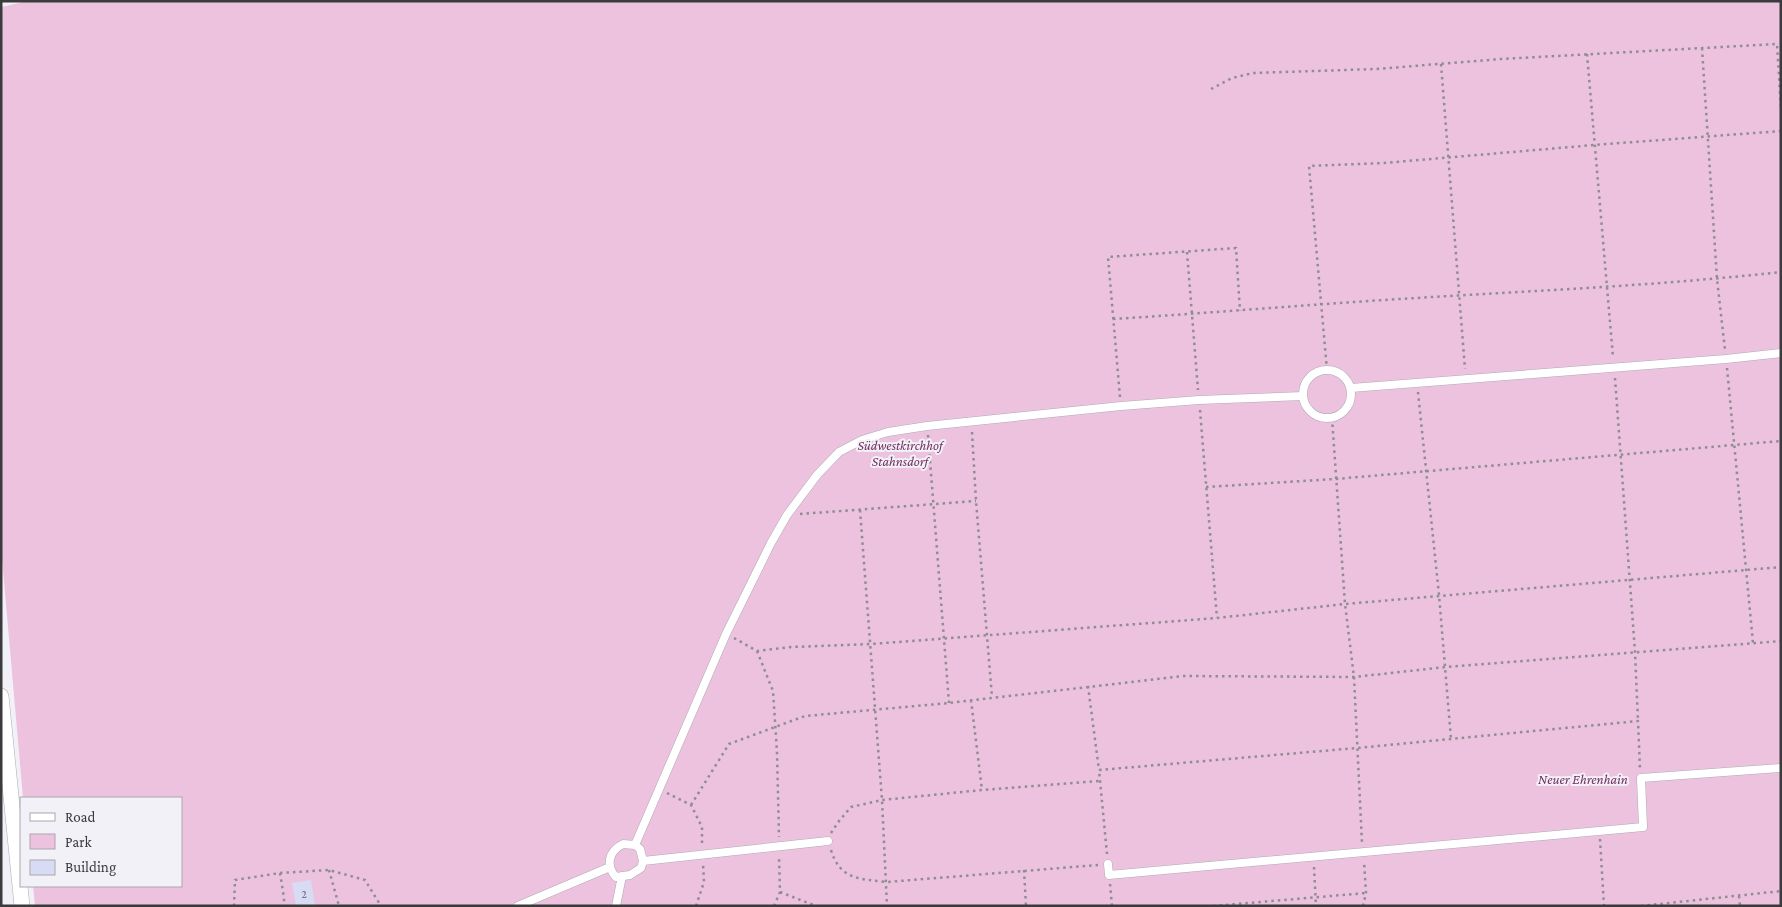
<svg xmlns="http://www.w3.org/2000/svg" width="1782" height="907" font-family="'Crimson Pro',serif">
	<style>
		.green { fill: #edc2de }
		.building { fill: #d7dbf4 }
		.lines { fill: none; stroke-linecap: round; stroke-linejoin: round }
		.lane-casing { stroke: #adabb1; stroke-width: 9 }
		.street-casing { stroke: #adabb1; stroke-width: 16 }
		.path { stroke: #8e8e92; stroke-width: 2.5; stroke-dasharray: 2.5 4; stroke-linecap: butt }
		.lane { stroke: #fff; stroke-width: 8 }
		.street { stroke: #fff; stroke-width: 15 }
		.labels { text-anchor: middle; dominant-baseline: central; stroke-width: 4; stroke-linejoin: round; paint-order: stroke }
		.number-label { font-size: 11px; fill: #62636b }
		.park-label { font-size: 14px; font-style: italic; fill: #742f61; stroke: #f2f1f7 }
	</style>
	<rect width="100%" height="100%" fill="#f2f1f7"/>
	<path class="green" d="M28,1H1781V906H35L33,886H181V798H23L1,547V7Z"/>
	<path class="building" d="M311,880L315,906H296L292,883Z"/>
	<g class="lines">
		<g class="lane-casing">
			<path id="lane" d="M1303 394a24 24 0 1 1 48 0a24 24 0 1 1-48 0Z
				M1351,388L1726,359L1781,353
				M623,844L635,845L640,849L643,861L641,868L630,875L616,877C605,865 609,851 623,844Z
				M635,845L726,634L771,543L787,515L817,475L839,452L862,440L888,432L927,426L1121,406L1199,400L1303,396
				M643,861L828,841
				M1108,864L1109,875L1643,827L1641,778L1781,768
				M518,906L610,867
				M616,906L622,876"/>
		</g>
		<g class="street-casing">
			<path id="street" d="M1,696L22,906"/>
		</g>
		<path class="path" d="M1702,48L1717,279L1725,350
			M1587,54L1613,357
			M1441,64L1465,369
			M1211,89L1232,78L1253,73L1376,69L1501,59L1777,44L1781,109
			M1187,252L1198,390
			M1113,319C1209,313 1304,305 1400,299C1527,291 1654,286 1781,272
			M1727,368L1753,643
			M1327,370L1309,166L1384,163L1594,145L1781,131
			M1615,378L1635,652L1638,721
			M1418,392L1439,595L1451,739
			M1120,397L1108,257L1236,248L1240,311
			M1200,410L1217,618
			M1332,418L1345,604L1354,677L1362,843
			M972,432L976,501L992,697
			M928,435L949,703
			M1206,487L1335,479L1781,441
			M860,510L882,800L887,906
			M800,514L976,501
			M734,638L757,651L792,647L871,644L1217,618L1345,604L1781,567
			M757,651L773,691L777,752L779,837
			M1088,686L1099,770
			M971,700L982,790
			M667,793L691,805L702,827V845
			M691,805L729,744L805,716L949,703L1183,676L1354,677L1446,667L1781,641
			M831,833L839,821L851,807L882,800L982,790L1100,781
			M1600,839L1604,906
			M831,850C840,880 860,879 887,882L1098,865
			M1107,854L1099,770L1357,748L1638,721L1640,769
			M1314,867L1316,906
			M329,870L339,906
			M1024,870L1026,906
			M280,873L284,898V906
			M1110,884L1112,906
			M780,892L816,906
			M1739,896L1740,906
			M234,906L235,880L280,873L329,870L365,880L381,906
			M696,906L704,882L703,863
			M774,906L780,892L779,857
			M1213,906L1366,893
			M1363,906L1366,893L1364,861
			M1641,906L1781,891"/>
		<use href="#lane" class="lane"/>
		<use href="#street" class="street"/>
	</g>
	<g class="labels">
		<g class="number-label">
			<text x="304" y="894">2</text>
		</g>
		<g class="park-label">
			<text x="900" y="445">Südwestkirchhof<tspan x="900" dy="16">Stahnsdorf</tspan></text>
			<text x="1583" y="779">Neuer Ehrenhain</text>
		</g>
	</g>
	<rect width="1782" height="907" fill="none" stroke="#3b3b3d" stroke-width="5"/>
	<rect x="20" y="797" width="162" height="90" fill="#f2f1f7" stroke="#a9a8ad"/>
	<rect x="30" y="813" width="25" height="8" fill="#ffffff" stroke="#a9a8ad"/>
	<text x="65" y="822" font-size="15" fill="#3b3b3d">Road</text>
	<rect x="30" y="834" width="25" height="15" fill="#edc2de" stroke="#a9a8ad"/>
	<text x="65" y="847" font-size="15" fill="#3b3b3d">Park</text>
	<rect x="30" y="860" width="25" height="15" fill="#d7dbf4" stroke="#a9a8ad"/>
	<text x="65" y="872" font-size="15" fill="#3b3b3d">Building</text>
</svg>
